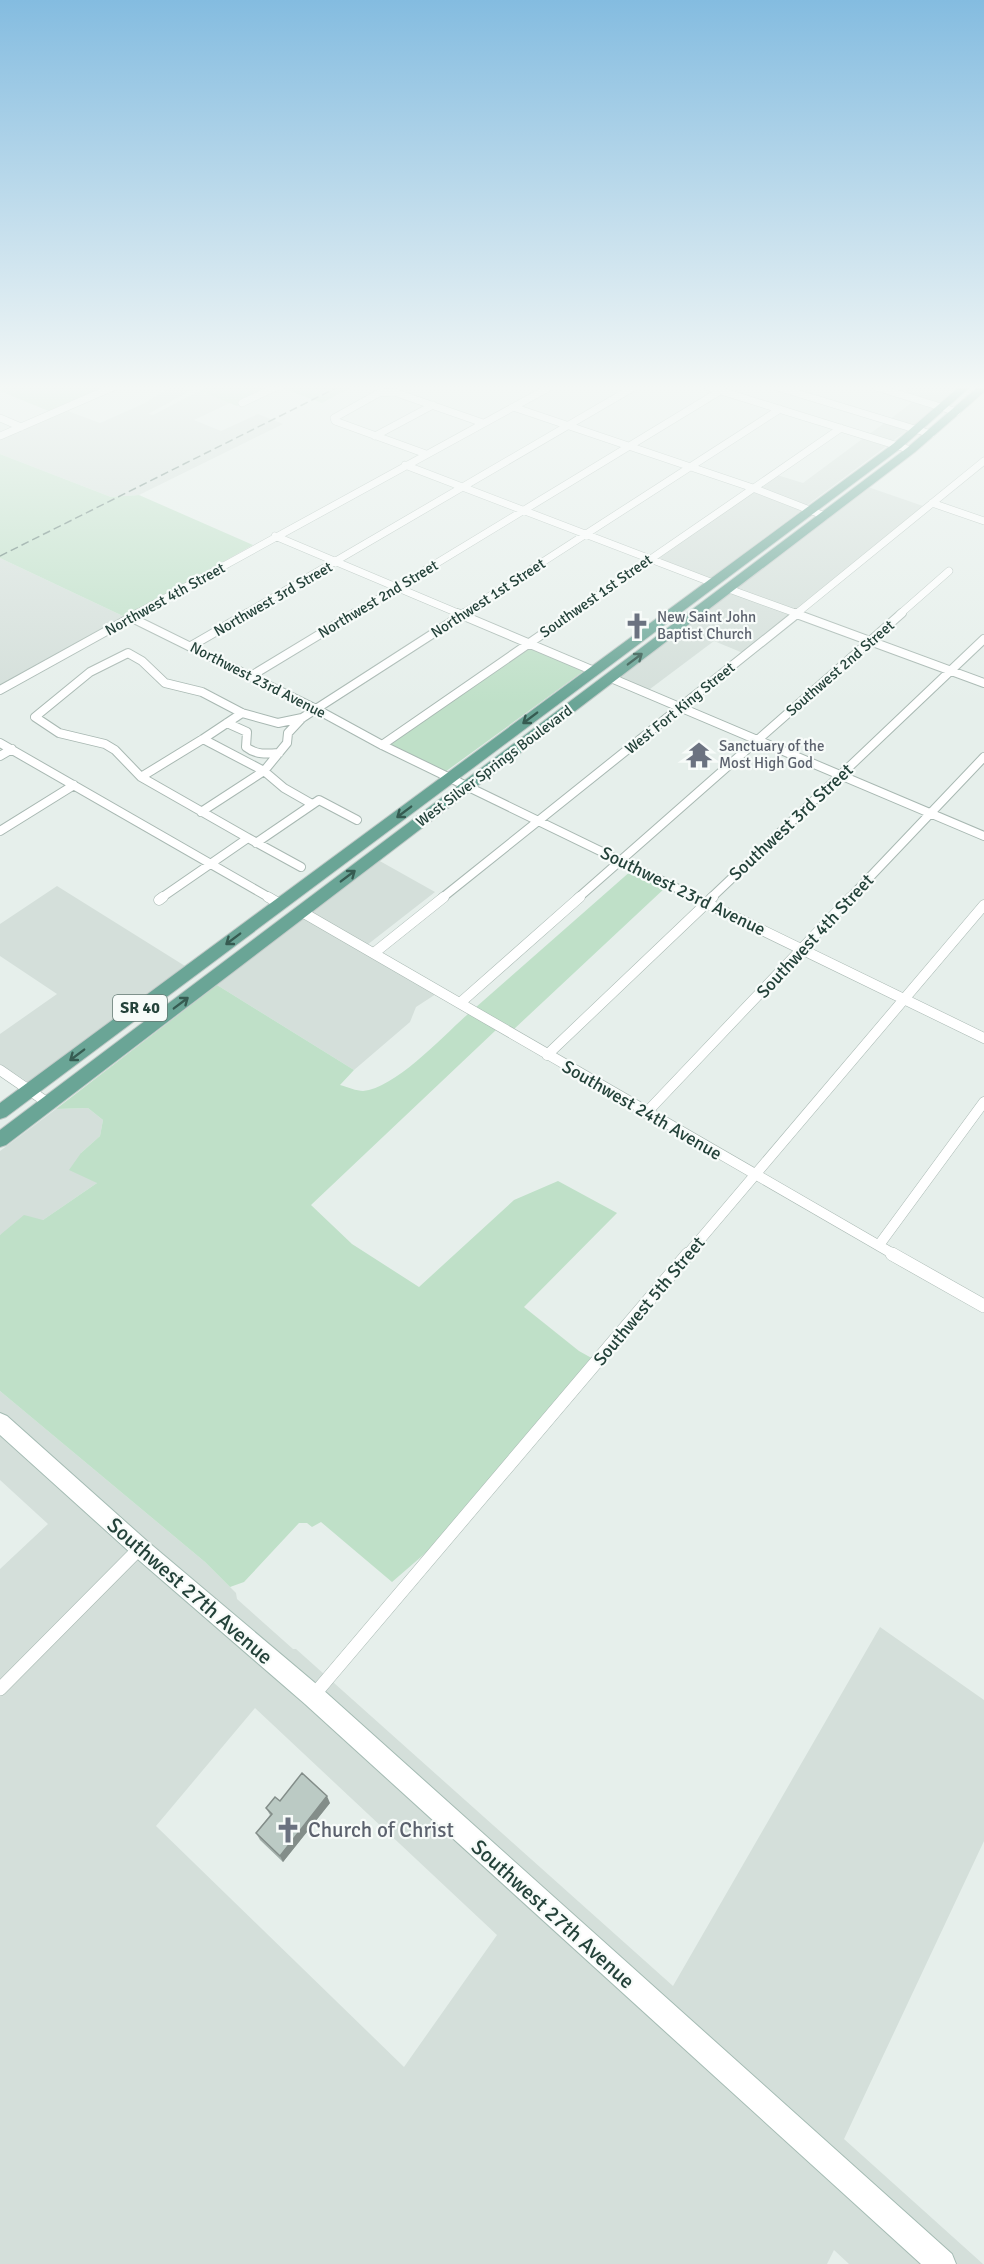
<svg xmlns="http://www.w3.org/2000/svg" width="984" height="2264" font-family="Signika,sans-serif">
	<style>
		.built { fill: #d4dfda; fill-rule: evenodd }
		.green { fill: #bfe0c8 }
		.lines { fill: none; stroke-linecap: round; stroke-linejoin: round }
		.street-far3-casing { stroke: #a8b8b2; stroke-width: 8 }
		.street-far2-casing { stroke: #a8b8b2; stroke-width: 10 }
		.street-far1-casing { stroke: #a8b8b2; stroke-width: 11 }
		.street-casing { stroke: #a8b8b2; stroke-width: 14 }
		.secondary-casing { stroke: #a4bbb3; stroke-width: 2 }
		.primary-casing { stroke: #c2cac8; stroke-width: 2 }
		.street-far3 { stroke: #fff; stroke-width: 7 }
		.street-far2 { stroke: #fff; stroke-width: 8 }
		.street-far1 { stroke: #fff; stroke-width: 10 }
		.street { stroke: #fff; stroke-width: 13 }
		.secondary { fill: #fff; fill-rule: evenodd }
		.primary { fill: #6aa596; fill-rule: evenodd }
		.rail { stroke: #5f7d75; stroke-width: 1.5; stroke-dasharray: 8 4; stroke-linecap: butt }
		.wall { fill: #a1aea9 }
		.shaded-wall { fill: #838d89 }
		.building { fill: #bbcac4; stroke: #838d89; stroke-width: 1.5 }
		.oneway { stroke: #365b51 }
		.labels { text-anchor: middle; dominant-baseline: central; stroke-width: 4.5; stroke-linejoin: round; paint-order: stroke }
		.far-street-label { font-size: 15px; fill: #24423a; stroke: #f7fbf9 }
		.far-worship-label { font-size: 15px; fill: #5b616d; stroke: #f7fbf9; text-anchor: start }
		.shield { fill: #f7fbf9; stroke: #637a73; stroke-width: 1.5 }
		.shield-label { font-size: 16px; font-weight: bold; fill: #24423a }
		.street-label { font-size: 18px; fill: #24423a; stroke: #f7fbf9 }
		.near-street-label { font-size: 21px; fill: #24423a; stroke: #f7fbf9 }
		.near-worship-label { font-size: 21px; fill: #5b616d; stroke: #f7fbf9; text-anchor: start }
	</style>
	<rect width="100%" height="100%" fill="#e6efeb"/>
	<path class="built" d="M170,387L194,389L148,414L153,415L199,391L230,403L194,420L221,431L258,414L283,424L139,495L111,497L0,454V439L65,410L100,423L145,403Z
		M908,387H958L938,404L902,393Z
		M915,400L936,406L912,427L889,420Z
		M886,422L909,429L891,442L868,435Z
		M865,437L888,445L806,506L758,488L777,475L803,483Z
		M868,487L923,506L795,611L735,589Z
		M755,490L803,509L709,579L656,559Z
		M0,558L125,617L0,687Z
		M731,591L791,614L743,653L714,641L646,692L616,678Z
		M378,860L435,892L367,945L311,913Z
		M57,886L185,966L28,1082L0,1064V1034L57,994L0,956V924Z
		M304,917L436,994L416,1007L410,1022L354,1070L217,985Z
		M88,1108L103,1120L100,1136L81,1153L97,1183L43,1220L0,1235V1151L56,1109Z
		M0,1391L205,1562L236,1593L237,1599L293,1649H296L673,1986L880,1627L984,1700V1841L844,2139L983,2264H956L0,1413Z
		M0,1431L308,1702L927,2264H849L834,2250L827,2264H0V1569L48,1524L0,1480ZM255,1708L497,1935L404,2067L156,1826Z"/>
	<path class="green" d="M6,387H109L51,412L0,391V389Z
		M207,387H271L239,403L241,404L237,406L199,391Z
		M279,387H352L322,403Z
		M0,454L111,497L139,495L253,545L125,617L0,558Z
		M530,646L585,670L445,772L387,745Z
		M632,870L666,887L513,1030L475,1008Z
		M217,985L354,1070L340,1085C347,1087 357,1091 363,1091C396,1088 444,1035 469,1013L496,1030L311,1205L352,1244L419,1287L514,1200L558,1181L617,1213L524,1307L579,1351L597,1361L451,1531L392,1582L321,1522L312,1527L307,1523H299L244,1582L230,1587L205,1562L0,1391V1235L24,1215L43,1220L97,1183L69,1170L81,1153L100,1136L103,1120L88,1108L56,1109Z"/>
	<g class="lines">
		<g class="street-far3-casing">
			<path id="street-far3" d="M708,387L911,450
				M777,387L931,434
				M876,387L957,412
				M242,403L276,387
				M513,407L753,488L825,516
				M0,418L21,427
				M0,436L113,387
				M375,436L433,405
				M426,454L335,421L334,418L379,393L394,392L483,423
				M405,465L713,583
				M932,503L984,521
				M275,536L460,614
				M729,589L798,614
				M136,614L550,387
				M245,614L634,387
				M353,614L720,391
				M462,614L780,409
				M571,614L841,428
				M796,614L984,461
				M900,614L949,571"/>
		</g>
		<g class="street-far2-casing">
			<path id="street-far2" d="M457,613L594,671
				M794,613L984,683
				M132,618L316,709L382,745L697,898
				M191,646L248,613
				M251,676L355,613
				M611,678L984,836
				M0,690L139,613
				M227,723L247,732L246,747C256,755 267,754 279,753
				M203,739L242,713
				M0,743L270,898
				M382,745L573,613
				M0,756L12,749
				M141,777L203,739L264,771L201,812
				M312,804L284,788L264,771L287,743L288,733L302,718L465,613
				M0,831L74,785
				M248,838L141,777L115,750L105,744L59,733L35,717L90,672L128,653L142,661L165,683L202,692L242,713L278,723L302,718
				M256,843L319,800L357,820
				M161,898L248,838L301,867
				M442,898L798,613
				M578,898L902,613
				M711,898L984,639
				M850,898L984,757"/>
		</g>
		<g class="street-far1-casing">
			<path id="street-far1" d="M268,897L280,904
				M694,897L984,1038
				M159,900L163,897
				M302,912L895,1255
				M374,953L444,897
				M460,1003L580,897
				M547,1055L713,897
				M0,1070L48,1103
				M646,1113L851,897
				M879,1245L984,1102
				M687,1255L984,905"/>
		</g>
		<g class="street-casing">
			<path id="street" d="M892,1254L984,1306
				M0,1689L140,1548
				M313,1696L688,1254"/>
		</g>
		<g class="secondary-casing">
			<path id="secondary" d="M0,1413L7,1416L147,1541L321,1688L952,2254L956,2264H921L305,1704L133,1555L0,1435Z"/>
		</g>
		<g class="primary-casing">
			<path id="primary" d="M959,387H970L901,448L6,1117L0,1119V1103L893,444Z
				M978,387H984V392L915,452L6,1145L0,1147V1130L907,448Z"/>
		</g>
		<use href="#street-far3" class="street-far3"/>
		<use href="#street-far2" class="street-far2"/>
		<use href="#street-far1" class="street-far1"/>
		<use href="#street" class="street"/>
		<use href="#secondary" class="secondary"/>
		<use href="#primary" class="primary"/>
		<path class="rail" d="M0,556L338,387"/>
	</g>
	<path class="wall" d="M280,1801L330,1803L283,1862L260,1840L256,1833L270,1815L266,1808Z"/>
	<path class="shaded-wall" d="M327,1796L330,1803L283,1862L280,1856Z"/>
	<path class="building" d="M302,1773L327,1796L280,1856L256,1833L272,1814L266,1808L275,1797L280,1801Z"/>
	<defs><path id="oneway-shaft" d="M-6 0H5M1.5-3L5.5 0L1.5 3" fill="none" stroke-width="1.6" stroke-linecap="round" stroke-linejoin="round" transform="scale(1.5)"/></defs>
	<g class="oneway">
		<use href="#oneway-shaft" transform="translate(635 659) rotate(-37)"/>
		<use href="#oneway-shaft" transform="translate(530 718) rotate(143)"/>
		<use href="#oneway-shaft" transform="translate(404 812) rotate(143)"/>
		<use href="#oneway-shaft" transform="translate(348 876) rotate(-37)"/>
		<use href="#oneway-shaft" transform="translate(233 939) rotate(143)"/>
		<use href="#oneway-shaft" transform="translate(181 1003) rotate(-37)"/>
		<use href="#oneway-shaft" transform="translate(77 1055) rotate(143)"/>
	</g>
	<linearGradient id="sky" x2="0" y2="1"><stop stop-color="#84bce0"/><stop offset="0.55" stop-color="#f4f8f6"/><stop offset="1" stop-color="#f4f8f6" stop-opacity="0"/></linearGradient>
	<rect width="984" height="704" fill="url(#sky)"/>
	<defs>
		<g id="church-bare" transform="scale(2.07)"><path d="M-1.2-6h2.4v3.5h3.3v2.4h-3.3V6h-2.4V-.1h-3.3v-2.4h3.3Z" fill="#6b7280" stroke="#f7fbf9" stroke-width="2.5" paint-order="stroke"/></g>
		<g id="temple-bare" transform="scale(2.07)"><path d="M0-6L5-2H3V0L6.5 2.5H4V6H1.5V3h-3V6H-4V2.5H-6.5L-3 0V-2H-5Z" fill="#6b7280" stroke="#f7fbf9" stroke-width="2.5" paint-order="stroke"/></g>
	</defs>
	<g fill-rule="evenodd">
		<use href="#church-bare" x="637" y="626"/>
		<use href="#temple-bare" x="699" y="755"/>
		<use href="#church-bare" x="288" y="1830"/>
	</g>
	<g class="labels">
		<g class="far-street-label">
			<text transform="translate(596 596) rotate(-35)">Southwest 1st Street</text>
			<text transform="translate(488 598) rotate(-33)">Northwest 1st Street</text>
			<text transform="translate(165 599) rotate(-29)">Northwest 4th Street</text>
			<text transform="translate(273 599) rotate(-30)">Northwest 3rd Street</text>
			<text transform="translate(378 599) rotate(-31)">Northwest 2nd Street</text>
			<text transform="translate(840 668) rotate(-41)">Southwest 2nd Street</text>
			<text transform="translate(258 680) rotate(27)">Northwest 23rd Avenue</text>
			<text transform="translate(680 708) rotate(-39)">West Fort King Street</text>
			<text transform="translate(494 766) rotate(-37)">West Silver Springs Boulevard</text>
		</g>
		<g class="far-worship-label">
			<text x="657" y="617">New Saint John<tspan x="657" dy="17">Baptist Church</tspan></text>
			<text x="719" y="746">Sanctuary of the<tspan x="719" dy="17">Most High God</tspan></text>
		</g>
		<rect class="shield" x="113" y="995" width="54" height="26" rx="4.5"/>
		<g class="shield-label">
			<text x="140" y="1008">SR 40</text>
		</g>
		<g class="street-label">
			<text transform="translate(791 822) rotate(-43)">Southwest 3rd Street</text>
			<text transform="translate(683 891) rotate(26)">Southwest 23rd Avenue</text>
			<text transform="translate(815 936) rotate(-47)">Southwest 4th Street</text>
			<text transform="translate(642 1110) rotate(30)">Southwest 24th Avenue</text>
			<text transform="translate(649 1301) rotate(-50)">Southwest 5th Street</text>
		</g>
		<g class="near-street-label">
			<text transform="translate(190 1591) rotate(41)">Southwest 27th Avenue</text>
			<text transform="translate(553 1914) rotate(42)">Southwest 27th Avenue</text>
		</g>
		<g class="near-worship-label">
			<text x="308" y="1830">Church of Christ</text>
		</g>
	</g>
</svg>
